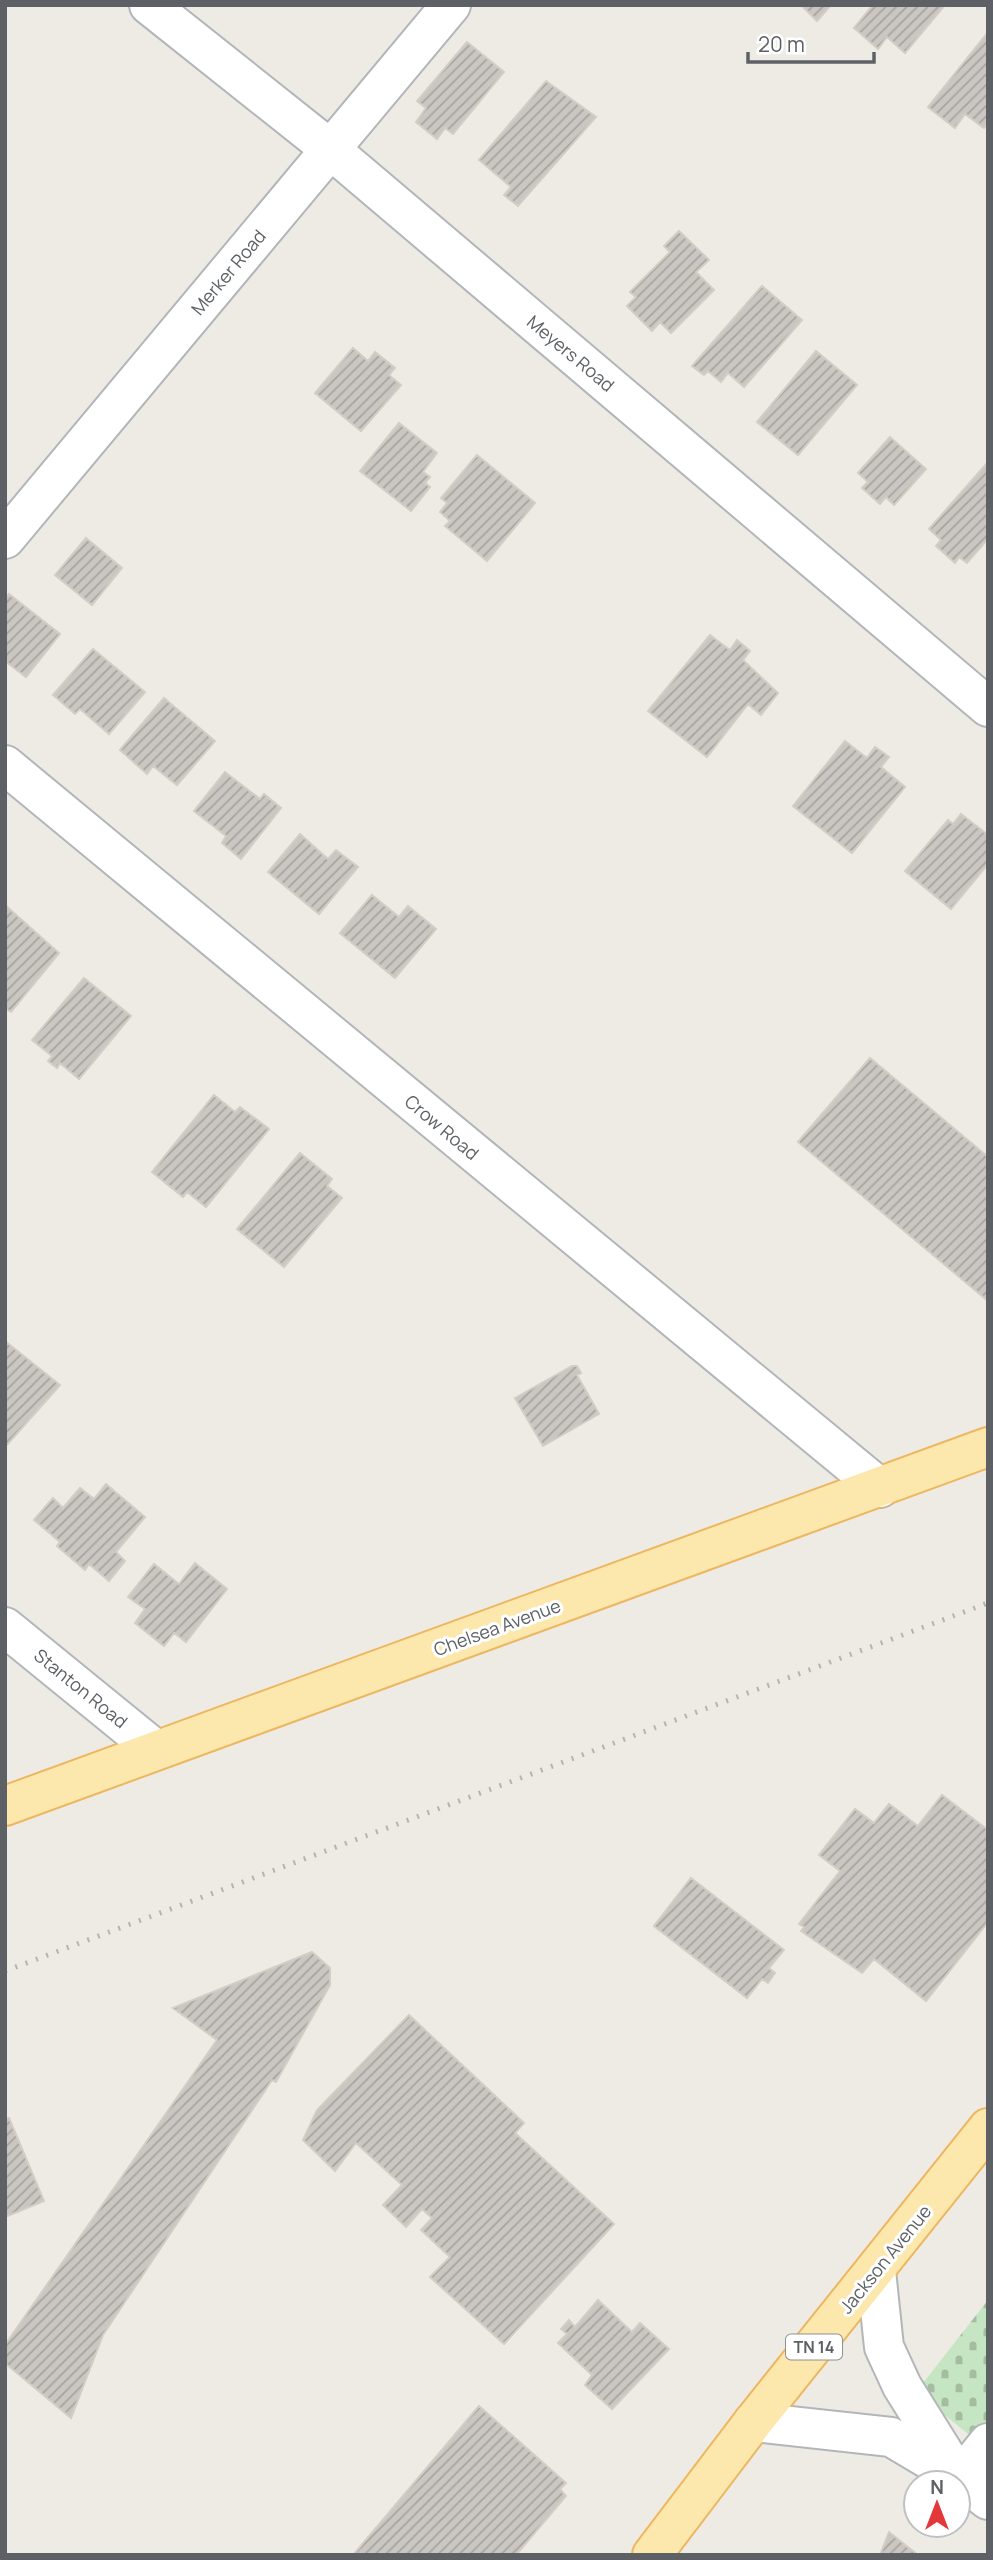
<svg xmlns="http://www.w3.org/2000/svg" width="993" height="2560" font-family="Manrope,sans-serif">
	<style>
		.cemetery { fill: url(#cemetery-stones) }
		.building { fill: url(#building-hatch); stroke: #d3cdc3; stroke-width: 2 }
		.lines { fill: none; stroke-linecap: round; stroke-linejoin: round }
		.minor-casing { stroke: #b2b6b9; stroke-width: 42 }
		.major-casing { stroke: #ecb760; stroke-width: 42 }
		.minor { stroke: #fff; stroke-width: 38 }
		.major { stroke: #fce7ac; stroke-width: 38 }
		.rail { stroke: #b3b4b5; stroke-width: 5; stroke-dasharray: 2 9; stroke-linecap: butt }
		.labels { text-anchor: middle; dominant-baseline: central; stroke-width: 6; stroke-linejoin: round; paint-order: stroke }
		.shield { fill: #fff; stroke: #8e9093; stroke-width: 2 }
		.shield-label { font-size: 16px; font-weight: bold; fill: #5d6165 }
		.street-label { font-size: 18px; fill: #5d6165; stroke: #fff }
	</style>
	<defs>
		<pattern id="cemetery-stones" width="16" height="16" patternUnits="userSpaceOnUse" patternTransform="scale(1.75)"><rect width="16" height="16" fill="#c6e5c2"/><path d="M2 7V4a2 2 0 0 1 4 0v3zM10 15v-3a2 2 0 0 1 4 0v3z" fill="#a4bda1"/></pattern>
		<pattern id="building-hatch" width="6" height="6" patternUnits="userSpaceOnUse" patternTransform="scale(1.75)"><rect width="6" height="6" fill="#cac6c1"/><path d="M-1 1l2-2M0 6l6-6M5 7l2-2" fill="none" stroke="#a7a4a0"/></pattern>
	</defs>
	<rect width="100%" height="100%" fill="#eeebe5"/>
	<path class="cemetery" d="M988,2300V2450L916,2392Z"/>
	<path class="building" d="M801,5H831L817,21Z
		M873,5H945L905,53L887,37L878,49L854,28Z
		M988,32V123L984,128L965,114L955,128L928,107Z
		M467,42L504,72L453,134L445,128L437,139L416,122L426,108L417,101Z
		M546,81L596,117L518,206L504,195L511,187L479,160Z
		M679,231L709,260L696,272L714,290L671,333L660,322L652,331L627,306L636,297L630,292L670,252L664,246Z
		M762,286L802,320L744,387L728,373L721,382L708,371L704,375L692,366Z
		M353,348L368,361L375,352L395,368L389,375L401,385L361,431L315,393Z
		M816,351L857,385L798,455L757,422Z
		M399,423L437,453L423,472L430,477L425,483L430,487L411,511L360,471Z
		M890,437L926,469L894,505L886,497L880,504L862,488L868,482L858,473Z
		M477,455L535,503L487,561L445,526L450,521L440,512L447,503L441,498Z
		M987,463L988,539L967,563L959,557L955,563L936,546L941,540L929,529Z
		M86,538L122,568L92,605L55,575Z
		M9,594L60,634L26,677L5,661V599Z
		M710,635L730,650L737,640L750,651L743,660L778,693L761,715L748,704L707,757L648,711Z
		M93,649L145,692L109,734L80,709L75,714L53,695Z
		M164,698L215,741L177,785L153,766L147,774L120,750Z
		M845,741L867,758L875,747L889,757L881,767L905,787L852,853L793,806Z
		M225,772L260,799L264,794L281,808L241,859L222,843L226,836L194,811Z
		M961,814L988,835V864L951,909L905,871L948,820L953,824Z
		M300,834L328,859L336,850L358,867L319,914L268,872Z
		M372,895L399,917L408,906L436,929L395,978L340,933Z
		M5,905L59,953L11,1012L5,1008Z
		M84,978L131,1016L79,1079L60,1063L57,1068L48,1061L52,1056L32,1040Z
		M870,1058L988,1157V1301L798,1142Z
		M214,1095L235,1112L240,1107L269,1129L206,1207L187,1192L183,1197L152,1172Z
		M300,1153L332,1179L327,1186L342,1198L284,1267L237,1229Z
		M5,1341L60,1385L5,1447Z
		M572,1366H577L581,1373L577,1375L599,1414L543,1446L515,1398Z
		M106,1484L145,1517L116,1552L125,1561L109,1581L89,1564L85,1570L57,1546L60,1542L34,1520L53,1498L63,1508L80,1488L94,1499Z
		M195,1563L227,1589L186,1642L174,1633L164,1646L135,1623L145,1609L128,1597L154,1564L179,1584Z
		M942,1795L988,1830V1922L926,2001L874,1959L862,1973L801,1931L804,1927L799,1924L840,1871L819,1855L855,1809L874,1823L889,1804L918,1826Z
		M691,1878L784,1950L769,1968L775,1973L768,1983L762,1979L747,1998L654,1926Z
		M312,1952L330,1968V1985L276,2082L272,2080L103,2335L71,2418L5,2363V2345L217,2040L173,2008Z
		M409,2015L524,2123L515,2133L614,2224L504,2344L430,2277L450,2257L421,2230L432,2218L422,2209L406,2227L383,2205L402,2185L356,2143L335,2171L303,2140L317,2110Z
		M9,2118L44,2201L5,2217V2119Z
		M598,2300L632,2332L640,2323L669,2349L612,2409L585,2385L592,2375L558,2343L567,2334L561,2329L569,2320L575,2327Z
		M479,2406L566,2483L560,2489L566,2496L516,2555H353Z
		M889,2532L918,2555H880Z"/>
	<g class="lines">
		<g class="minor-casing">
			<path id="minor" d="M149,5L330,149L988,707
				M5,539L451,5
				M5,765L880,1488
				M5,1627L156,1750
				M876,2271L884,2347L902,2386L955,2471
				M753,2422L891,2437L960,2478L988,2500
				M960,2478L988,2443"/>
		</g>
		<g class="major-casing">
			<path id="major" d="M5,1806L988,1447
				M652,2555L753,2422L988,2128"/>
		</g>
		<use href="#minor" class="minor"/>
		<use href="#major" class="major"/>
		<path class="rail" d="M5,1971L988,1603"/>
	</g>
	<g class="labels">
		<rect class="shield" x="786" y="2334.5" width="56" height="25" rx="5"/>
		<g class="shield-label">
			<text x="814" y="2347">TN 14</text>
		</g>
		<g class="street-label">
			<text transform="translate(228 272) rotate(-50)">Merker Road</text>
			<text transform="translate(571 353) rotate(40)">Meyers Road</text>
			<text transform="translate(442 1127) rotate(40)">Crow Road</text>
			<text transform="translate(497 1627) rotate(-20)">Chelsea Avenue</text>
			<text transform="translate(81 1688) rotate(39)">Stanton Road</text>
			<text transform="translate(885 2259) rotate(-51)">Jackson Avenue</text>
		</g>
	</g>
	<rect width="993" height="2560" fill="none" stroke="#5d6165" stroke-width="14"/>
	<g transform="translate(937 2504)"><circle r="33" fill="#ffffff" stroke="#bec0c1" stroke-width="2"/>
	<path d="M0-5L12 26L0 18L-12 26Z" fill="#e3373a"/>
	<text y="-10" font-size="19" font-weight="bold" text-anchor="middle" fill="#5d6165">N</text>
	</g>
	<path d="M748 52v10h126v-10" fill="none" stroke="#5d6165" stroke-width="3.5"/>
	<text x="758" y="52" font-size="21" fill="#5d6165" stroke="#ffffff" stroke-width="5" paint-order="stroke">20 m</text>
</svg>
